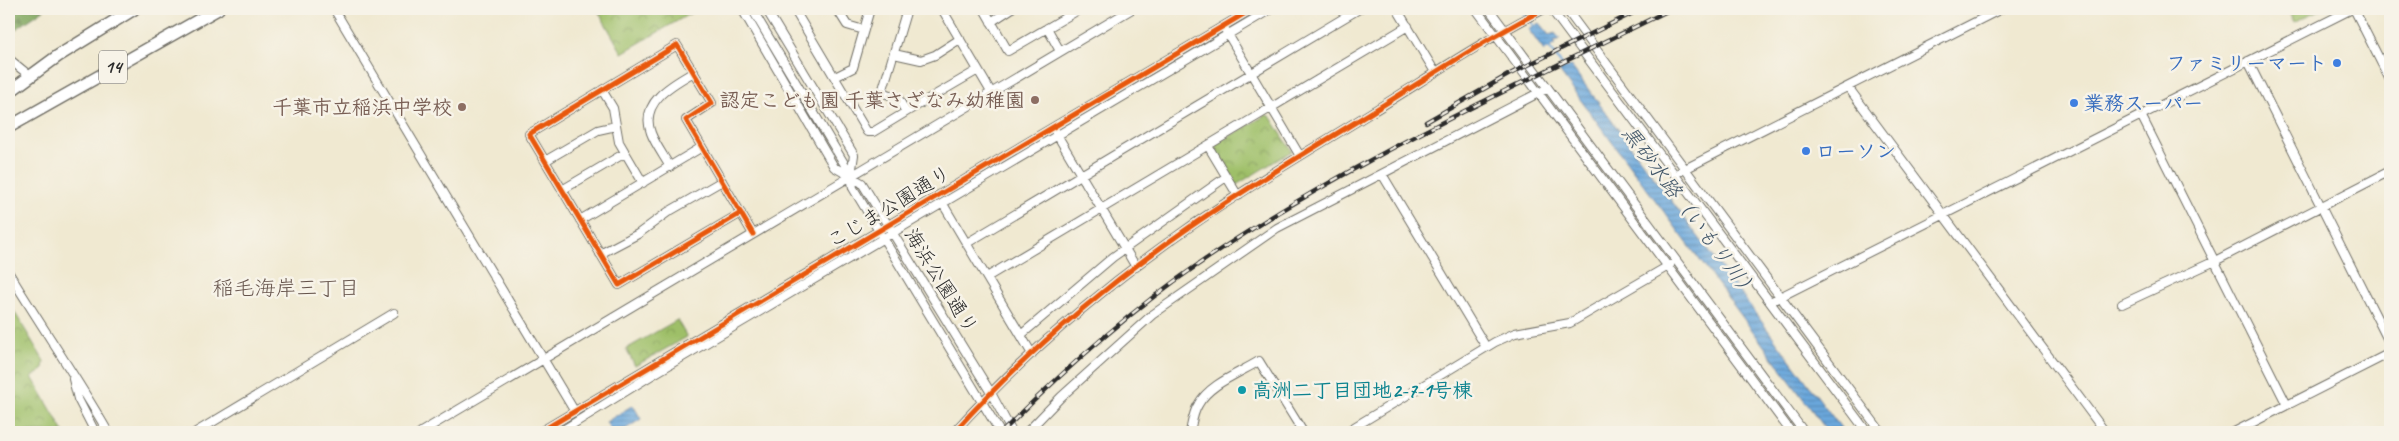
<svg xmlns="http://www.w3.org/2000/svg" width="2399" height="441" font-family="Caveat,'Klee One',sans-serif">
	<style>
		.forest { fill: url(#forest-firs); stroke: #546844 }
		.park { fill: url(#park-crowns); stroke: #64754a }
		.pitch { fill: #9ebf68; stroke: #64754a }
		.water { fill: url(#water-rules); stroke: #4a6984 }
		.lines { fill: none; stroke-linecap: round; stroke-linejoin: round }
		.stream { stroke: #6aa7dc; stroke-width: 2.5 }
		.minor-casing { stroke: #706e65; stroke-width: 10 }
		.highway-casing { stroke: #706e65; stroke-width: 14 }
		.minor { stroke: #fff; stroke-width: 8 }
		.highway { stroke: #fff; stroke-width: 11 }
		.rail-casing { stroke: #2b2b2b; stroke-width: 4.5 }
		.rail { stroke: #f7f3e8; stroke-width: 2.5; stroke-dasharray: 8; stroke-linecap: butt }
		.cycleway-casing { stroke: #f7f3e8; stroke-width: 8 }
		.cycleway { stroke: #e8590c; stroke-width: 5 }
		.shop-dot { fill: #3f7fe0; stroke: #f7f3e8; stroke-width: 2 }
		.education-dot { fill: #8d6e63; stroke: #f7f3e8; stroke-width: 2 }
		.culture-dot { fill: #0f9aa8; stroke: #f7f3e8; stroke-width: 2 }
		.labels { text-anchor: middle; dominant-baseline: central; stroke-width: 5; stroke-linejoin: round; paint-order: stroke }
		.shield { fill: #f7f3e8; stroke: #686764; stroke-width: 1 }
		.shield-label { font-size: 19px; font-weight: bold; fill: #2b2b2b }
		.shop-label { font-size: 20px; font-weight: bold; fill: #366cbe; stroke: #f7f3e8; text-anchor: start }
		.education-label { font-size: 20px; font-weight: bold; fill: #785e54; stroke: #f7f3e8; text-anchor: end }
		.street-label { font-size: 20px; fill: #2b2b2b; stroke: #f7f3e8 }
		.culture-label { font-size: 20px; font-weight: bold; fill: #0d838f; stroke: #f7f3e8; text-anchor: start }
		.water-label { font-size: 21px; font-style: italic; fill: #415669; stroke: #f7f3e8 }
		.neighbourhood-label { font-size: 21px; fill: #67554d; stroke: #f7f3e8 }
	</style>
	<defs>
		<pattern id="forest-firs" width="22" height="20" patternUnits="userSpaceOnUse" patternTransform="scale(1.25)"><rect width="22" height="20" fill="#7ea65c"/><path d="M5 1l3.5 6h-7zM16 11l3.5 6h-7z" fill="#67874c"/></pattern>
		<pattern id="park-crowns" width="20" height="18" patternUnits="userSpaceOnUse" patternTransform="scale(1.25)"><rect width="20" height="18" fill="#9ebf68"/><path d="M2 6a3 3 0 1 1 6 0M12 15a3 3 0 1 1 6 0" fill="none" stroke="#819b56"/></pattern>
		<pattern id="water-rules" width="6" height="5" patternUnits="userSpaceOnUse" patternTransform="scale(1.25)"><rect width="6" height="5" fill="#6aa7dc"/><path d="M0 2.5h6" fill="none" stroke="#5788b3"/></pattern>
	</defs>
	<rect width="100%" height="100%" fill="#f7f3e8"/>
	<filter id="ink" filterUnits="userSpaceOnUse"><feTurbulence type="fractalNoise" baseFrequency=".02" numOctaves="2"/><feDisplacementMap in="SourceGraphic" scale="10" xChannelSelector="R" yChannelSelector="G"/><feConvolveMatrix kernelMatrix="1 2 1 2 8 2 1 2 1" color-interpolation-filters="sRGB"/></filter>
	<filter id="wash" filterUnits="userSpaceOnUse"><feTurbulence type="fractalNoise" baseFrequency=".0096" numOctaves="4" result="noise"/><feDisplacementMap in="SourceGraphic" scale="20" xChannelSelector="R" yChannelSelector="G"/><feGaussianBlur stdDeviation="1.12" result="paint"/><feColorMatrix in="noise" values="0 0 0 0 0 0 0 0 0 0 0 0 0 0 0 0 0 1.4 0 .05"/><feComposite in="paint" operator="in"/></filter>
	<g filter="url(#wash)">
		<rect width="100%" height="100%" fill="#f0e9d1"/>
		<path class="forest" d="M9,9H45L9,34Z"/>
		<path class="park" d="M597,9H698L622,53Z
			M1266,115L1270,116L1292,151L1236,185L1215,151L1216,144Z
			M9,303L44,361L43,370L32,377L64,432H9Z
			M677,320L687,337L635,366L626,349Z"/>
		<path class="pitch" d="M2287,9H2322L2294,22Z"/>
		<path class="water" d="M1539,23L1549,35L1555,33L1560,39L1554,41L1555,44L1544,51L1528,29Z
			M1571,66L1844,432H1828L1559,71Z
			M633,405L641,419L621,432H612L606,422Z"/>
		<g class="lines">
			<path class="stream" d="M1521,9L1535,28
				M1548,46L1566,70"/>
		</g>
	</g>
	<g filter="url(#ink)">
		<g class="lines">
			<g class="minor-casing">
				<path id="minor" d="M334,9L575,412
					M742,9L834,167L862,183L991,393L1012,432
					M752,9L851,175
					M766,9L854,155L851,175L853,188L1000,432
					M794,9L867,132H873L906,112
					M837,9L847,25L864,30
					M907,9L883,89L884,93L898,98L906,112L978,70
					M942,9L991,92
					M984,9L1008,51L1080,9
					M1397,9L1435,72
					M1476,9L1791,432
					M1489,9L1804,432
					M1551,9L1867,432
					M1566,9L1881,432
					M2354,9L2390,80
					M991,22L1011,9
					M1047,28L1060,51
					M1226,31L1300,156
					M894,54L921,60L935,55L960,39
					M9,59L30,76
					M2248,61L2390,344
					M835,77L853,68L870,9
					M1848,87L2105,432
					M602,90L613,108L619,142L643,183
					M2141,115L2287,405
					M1056,133L1136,267
					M1208,146L1238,196
					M545,161L598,130L616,126
					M670,167C664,156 655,144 651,133C639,102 673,84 694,72
					M1681,171L2001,9
					M1382,174L1486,347
					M562,190L625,153
					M943,204L1032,354
					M741,213L619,285L529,134L677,45L712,103L686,120C708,158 731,196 753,234
					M580,220L702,147
					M967,243L1359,9
					M600,254L638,234L668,212L722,181
					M9,273C41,326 77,378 108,432
					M987,277L1408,26
					M1770,302L2352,9
					M2122,304L2215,261L2390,171
					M1021,335L1113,257L1226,177
					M73,379L78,399L95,432
					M196,432L394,313
					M421,432L1132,9
					M540,432L1252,9
					M560,432L652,375L1271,9
					M954,432C1022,357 1101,289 1184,231C1245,188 1309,151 1372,112C1429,77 1484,40 1544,9
					M1027,432L1061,397L1152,315L1277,228L1548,88
					M1190,432C1192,423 1193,413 1198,405C1209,384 1240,373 1259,361L1303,432
					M1346,432L1495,342L1515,333L1570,323L1670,265
					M2234,432L2390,353"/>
			</g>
			<g class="highway-casing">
				<path id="highway" d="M9,92L58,56L134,9
					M9,127L218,9"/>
			</g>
			<use href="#minor" class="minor"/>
			<use href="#highway" class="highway"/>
			<g class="rail-casing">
				<path id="rail" d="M1426,122L1508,75L1641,9
					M1002,432C1062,372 1126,314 1196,266C1344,163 1510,90 1671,9"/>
			</g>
			<use href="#rail" class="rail"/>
			<g class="cycleway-casing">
				<path id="cycleway" d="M741,213L619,285L529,134L677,45L712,103L686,120C708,158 731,196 753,234
					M540,432L1252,9
					M954,432C1022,357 1101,289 1184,231C1245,188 1309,151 1372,112C1429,77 1484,40 1544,9"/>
			</g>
			<use href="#cycleway" class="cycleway"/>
		</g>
	</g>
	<g class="shop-dot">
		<circle cx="2337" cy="63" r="5"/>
		<circle cx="2074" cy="103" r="5"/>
		<circle cx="1806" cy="151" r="5"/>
	</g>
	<g class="education-dot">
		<circle cx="1035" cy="100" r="5"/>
		<circle cx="462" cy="107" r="5"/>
	</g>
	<circle class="culture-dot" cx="1242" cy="390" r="5"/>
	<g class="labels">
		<rect class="shield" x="99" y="50.5" width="28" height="33" rx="4"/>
		<g class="shield-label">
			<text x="113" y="67">14</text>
		</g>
		<g class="shop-label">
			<text x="2327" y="63" text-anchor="end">ファミリーマート</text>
			<text x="2084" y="103">業務スーパー</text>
			<text x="1816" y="151">ローソン</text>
		</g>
		<g class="education-label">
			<text x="1025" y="100">認定こども園 千葉さざなみ幼稚園</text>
			<text x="452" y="107">千葉市立稲浜中学校</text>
		</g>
		<g class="street-label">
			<text transform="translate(889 207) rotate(-31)">こじま公園通り</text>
			<text transform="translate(941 281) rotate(58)">海浜公園通り</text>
		</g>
		<g class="culture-label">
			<text x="1252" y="390">高洲二丁目団地2-7-1号棟</text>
		</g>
		<g class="water-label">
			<text transform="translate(1690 212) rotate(53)">黒砂水路（いもり川）</text>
		</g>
		<g class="neighbourhood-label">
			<text x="286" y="288">稲毛海岸三丁目</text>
		</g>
	</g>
	<rect width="2399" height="441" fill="none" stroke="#f7f3e8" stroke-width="30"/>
</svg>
